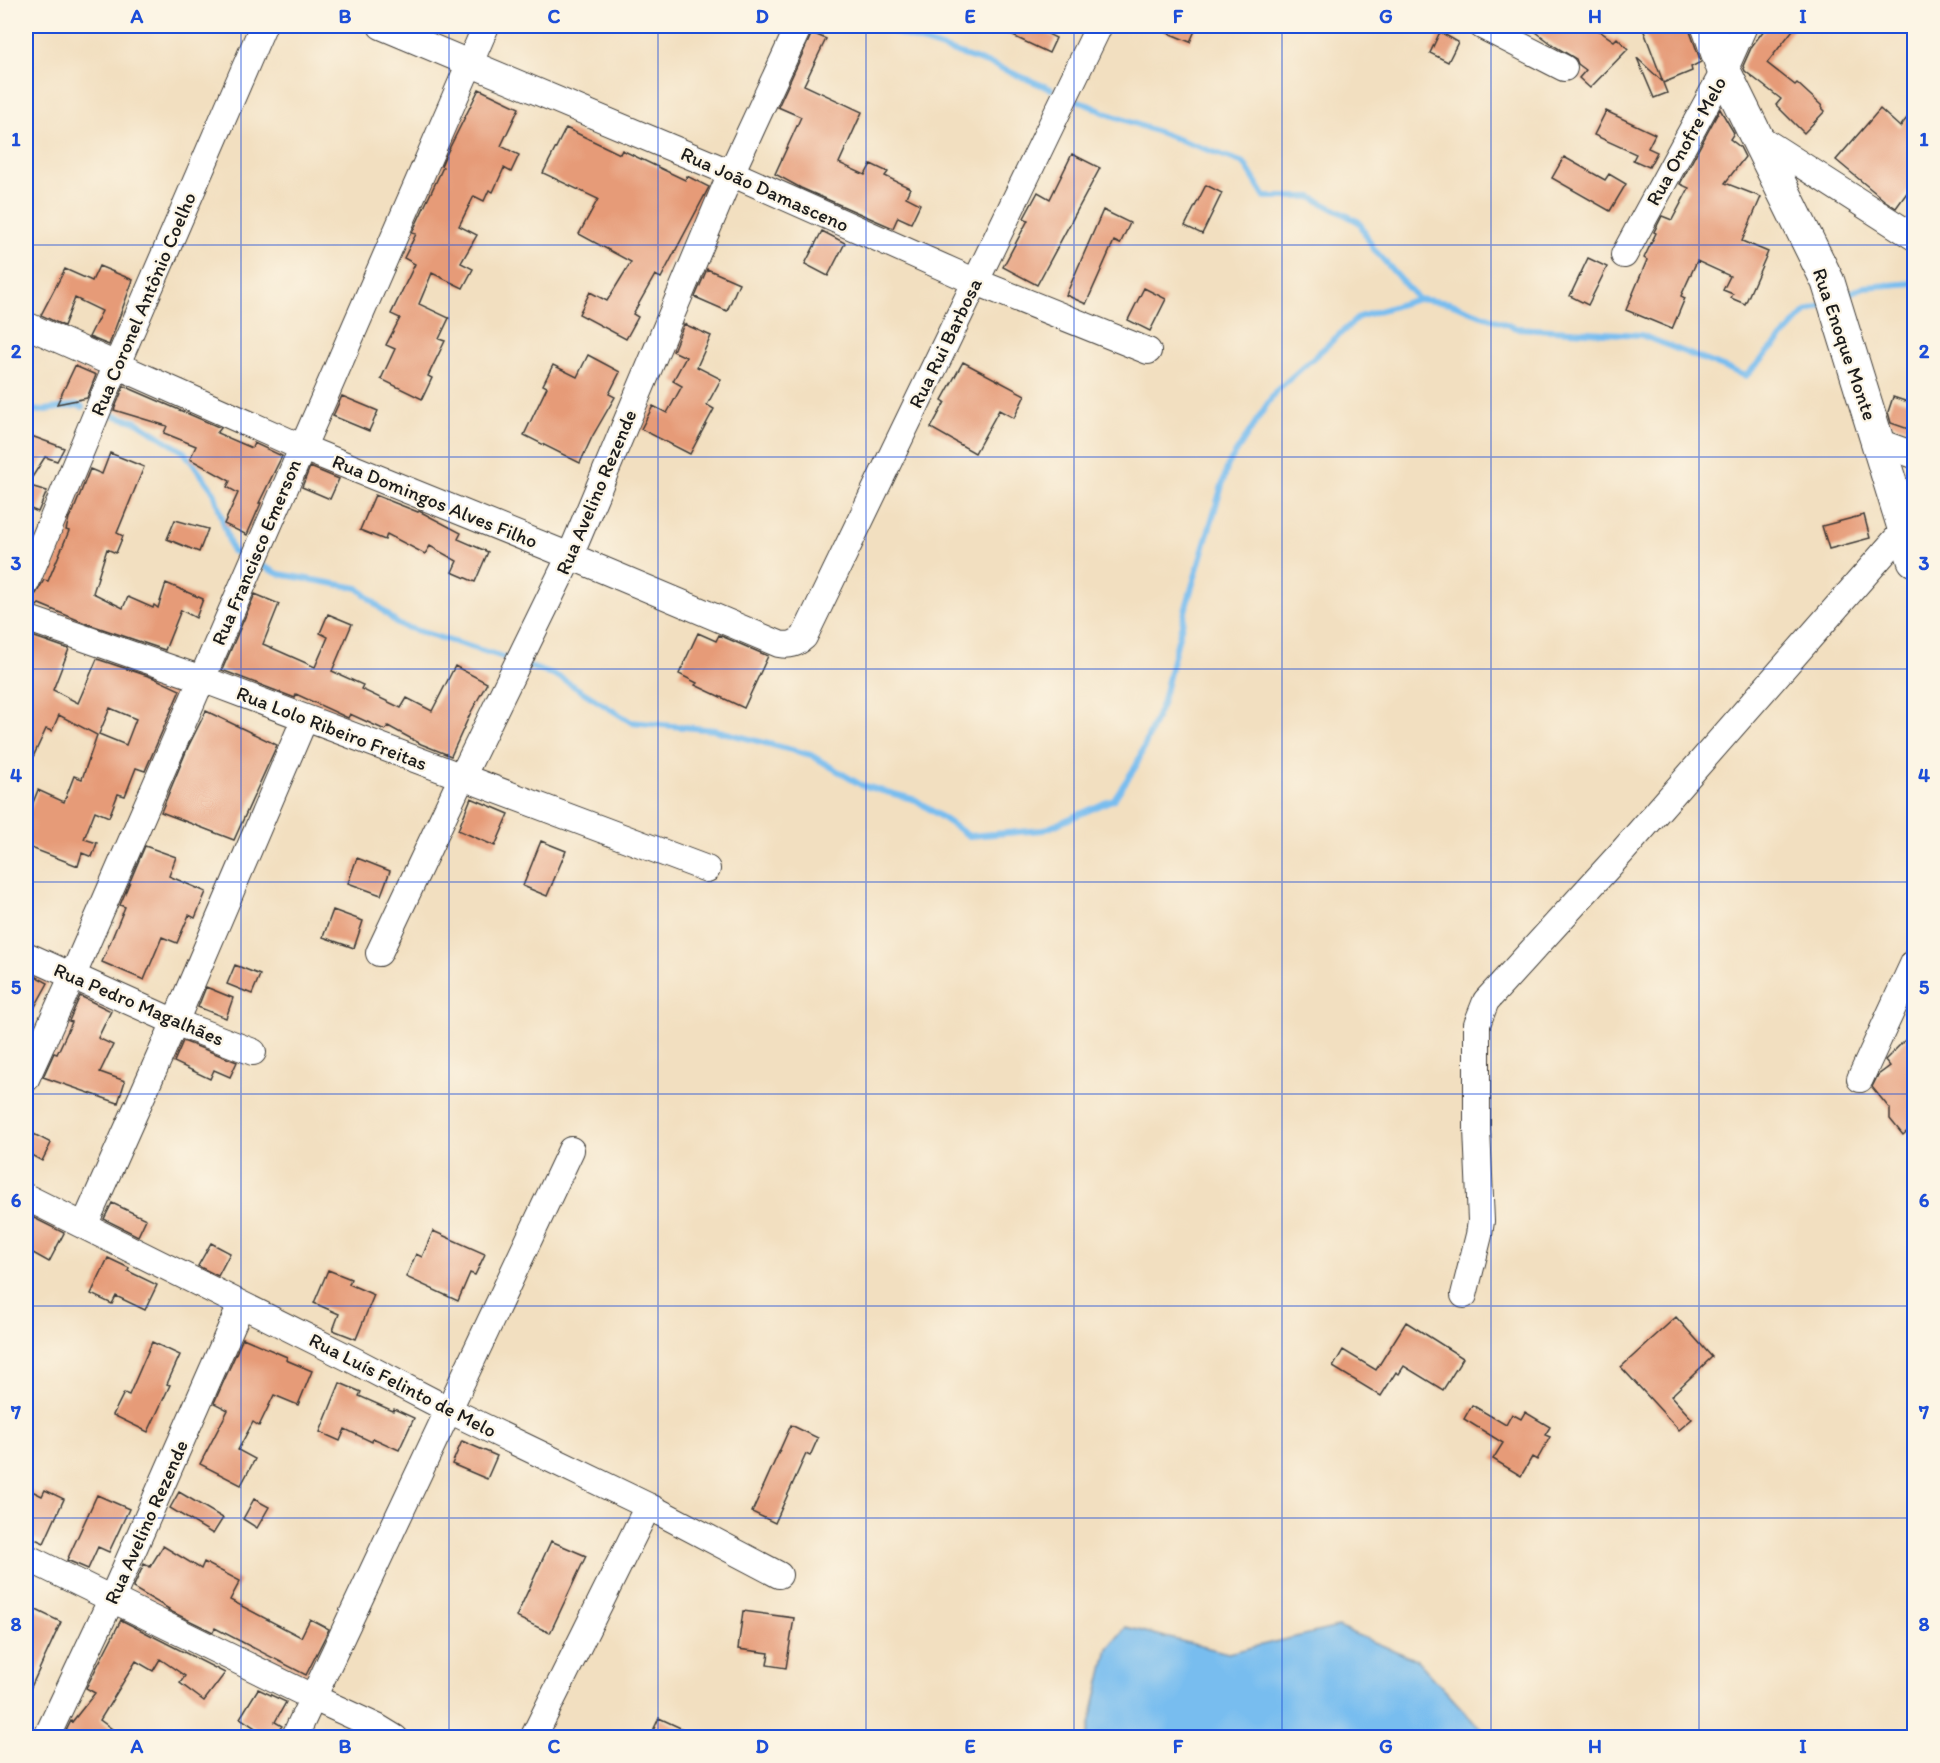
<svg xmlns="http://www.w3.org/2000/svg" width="1940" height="1763" font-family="Itim,sans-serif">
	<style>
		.water { fill: #78bdef; stroke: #4a6c86; stroke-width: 1.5 }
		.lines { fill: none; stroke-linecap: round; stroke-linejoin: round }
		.stream { stroke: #78bdef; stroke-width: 6 }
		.building { fill: #e69b78; fill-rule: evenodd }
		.minor-casing { stroke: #3c3935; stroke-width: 28 }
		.major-casing { stroke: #3c3935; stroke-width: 35 }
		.minor { stroke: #fff; stroke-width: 26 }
		.major { stroke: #fff; stroke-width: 33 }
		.grid { fill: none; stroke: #1d4ed8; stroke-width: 1.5; stroke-opacity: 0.55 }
		.labels { text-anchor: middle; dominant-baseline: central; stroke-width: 4.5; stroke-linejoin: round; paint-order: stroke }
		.street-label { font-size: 20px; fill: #1c1c1c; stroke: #fcf5e5 }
		.neatline { fill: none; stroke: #1d4ed8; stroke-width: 2 }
		.grid-label { font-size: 20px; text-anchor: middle; font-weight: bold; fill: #1d4ed8 }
	</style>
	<rect width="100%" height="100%" fill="#fcf5e5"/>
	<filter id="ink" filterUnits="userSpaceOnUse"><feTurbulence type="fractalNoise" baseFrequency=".0167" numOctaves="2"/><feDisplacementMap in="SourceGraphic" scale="12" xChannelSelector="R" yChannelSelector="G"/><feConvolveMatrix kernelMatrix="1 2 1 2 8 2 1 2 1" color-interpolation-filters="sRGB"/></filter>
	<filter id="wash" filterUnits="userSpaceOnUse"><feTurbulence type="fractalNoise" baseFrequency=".008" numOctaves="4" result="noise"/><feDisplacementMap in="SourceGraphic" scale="24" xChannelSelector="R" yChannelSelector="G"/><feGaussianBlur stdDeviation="1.35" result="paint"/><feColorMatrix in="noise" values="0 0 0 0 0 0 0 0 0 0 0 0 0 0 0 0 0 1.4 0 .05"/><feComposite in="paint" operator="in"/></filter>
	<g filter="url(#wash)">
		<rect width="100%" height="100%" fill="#f2dfc0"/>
		<path class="water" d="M1126,1627L1228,1653L1338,1627L1417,1660L1488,1737H1087L1108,1648Z"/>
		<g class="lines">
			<path class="stream" d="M876,26L993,65L1051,89
				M1079,101L1108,114L1244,163L1265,197H1311L1359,222L1373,248L1418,299L1450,303L1516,328L1641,335L1746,376L1806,312L1825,304
				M1843,296L1864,287L1914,283
				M26,408L39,411L78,405L82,407
				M112,415L137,422L184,452L214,492L232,551L249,559
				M258,564L279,574L358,588L399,625L513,660
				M522,664L559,677L631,722L715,730L811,755L861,785L916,800L969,836L1044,830L1114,799L1136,766L1162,704L1187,604L1228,465L1275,392L1359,317L1418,299"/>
		</g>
		<g id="blocks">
			<path class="building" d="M992,26H1032L1056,38L1049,53Z
				M1151,26H1197L1190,42Z
				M1528,26H1592L1614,41L1617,38L1628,49L1590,88L1579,78L1586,70L1578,64L1576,59L1556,47Z
				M1642,26H1688L1701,62L1691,67L1692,71L1663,83L1667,93L1654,98L1637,58L1663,82Z
				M1767,26H1796L1767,63L1795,85L1797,83L1822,106L1821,107L1825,111L1804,133L1776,105L1781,99L1745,71L1743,66L1752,46Z
				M1440,32L1458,42L1448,62L1430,53Z
				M812,33L826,39L804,85L862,112L839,163L865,175L871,164L888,172L885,176L910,188L906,197L920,204L911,223L898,217L893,228L801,188L775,174L801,117L778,107Z
				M479,89L519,108L501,146L519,155L511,172L504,168L493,192L489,190L484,201L474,196L459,226L477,235L461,263L473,269L463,288L432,273L419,304L449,318L439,339L445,341L428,376L432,378L422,399L381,379L395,349L386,345L400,318L391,314L415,264L404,258L416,234L412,233L443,167L441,166L444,159Z
				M1720,109L1734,133L1730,139L1740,147L1745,157L1725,183L1761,197L1742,241L1768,252L1745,304L1731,298L1733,294L1723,290L1730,276L1697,261L1681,296L1685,298L1672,329L1626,310L1647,260L1644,258L1656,233L1654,232L1662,216L1672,220L1689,188L1680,184Z
				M1880,109L1900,127L1914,109V183L1896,208L1884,200L1836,160Z
				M1606,111L1655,134L1648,148L1657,152L1649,167L1633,160L1636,154L1594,135Z
				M566,128L620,154L622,150L685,180L687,176L709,187L661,278L655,275L633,314L638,317L626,339L579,314L590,292L607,301L631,262L579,234L598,199L543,173Z
				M1072,154L1100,168L1037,285L1003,267L1028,220L1024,218L1038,192L1050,199Z
				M1564,157L1605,180L1609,174L1626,184L1610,211L1552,178Z
				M1206,185L1222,193L1202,234L1185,226Z
				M1103,210L1130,223L1120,244L1114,241L1086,304L1066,295Z
				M822,231L845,243L828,276L805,264Z
				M1588,258L1607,267L1588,305L1570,296Z
				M99,266L133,280L109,345L89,337L102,311L75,298L64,326L41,315L65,269L92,281Z
				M707,269L739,283L727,311L695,297Z
				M1144,288L1166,299L1150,331L1128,320Z
				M684,324L711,336L697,367L721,379L707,405L714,409L690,454L641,429L653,406L667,413L682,386L673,381L686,357L673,351Z
				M588,355L620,372L609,394L615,397L592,437L580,463L524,435L547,387L543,385L553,365L577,377Z
				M963,362L1025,395L1014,418L999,410L975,453L931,428L945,402L942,400Z
				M75,366L96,375L87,398L57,404Z
				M124,386L221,428L217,433L252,448L254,443L282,456L259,503H261L247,535L224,524L238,493L227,487L230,481L190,459L196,446L164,433L167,426L114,410Z
				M342,396L378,411L369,431L333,416Z
				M1893,397L1914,404V431L1891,423L1888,412Z
				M26,434L64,448L57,461L45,457L27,485L47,491L38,512L26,507Z
				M110,453L144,467L117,533L123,536L116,553L107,549L93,593L123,608L128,597L153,608L154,605L158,608L166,583L203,599L196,618L181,610L165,650L85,623L39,604L37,606L26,602V598L36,594L44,580L48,581L69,531L66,530L69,518L72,512H73L90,469L102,474Z
				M310,467L339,479L330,499L302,487Z
				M375,495L418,512L419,511L461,533L458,539L488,552L475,582L452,572L457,561L430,546L425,554L387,534L385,540L360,530Z
				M1864,515L1870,538L1829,549L1822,526Z
				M175,520L208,529L199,552L167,539Z
				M255,594L279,604L263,644L315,667L328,637L320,633L328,614L352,624L332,671L363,685L361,689L401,708L407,698L432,711L455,666L487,683L471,712L451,756L421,744L388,726L385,730L350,714L348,718L296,694L295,698L222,670Z
				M698,633L716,641L719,635L768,656L744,708L695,685L697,683L679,674Z
				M26,634L69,649L53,690L78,703L97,659L154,678L180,690L145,771L136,768L125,796L118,794L109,817L95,811L84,839L97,843L92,857L82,853L78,866L26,846V820L38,790L64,802L74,776L82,779L97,735L59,715L52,731L46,729L26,772ZM110,708L136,719L126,745L99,734Z
				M206,711L277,745L234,840L161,812L188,747Z
				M471,798L509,814L495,846L458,830Z
				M541,841L566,851L547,896L523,886Z
				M145,846L176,857L169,876L206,892L195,918L189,915L177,943L162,937L144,980L102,962L125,907L120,905Z
				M357,858L390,871L381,895L348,883Z
				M333,910L363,921L354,948L323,937Z
				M235,965L260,975L252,994L227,984Z
				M26,971L48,983L26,1023Z
				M206,987L233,998L226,1018L198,1007Z
				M80,996L111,1011L98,1038L113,1045L100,1072L125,1081L118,1103L43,1077L54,1053L57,1054L72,1022L69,1021Z
				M1914,1031V1091L1909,1096L1914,1102V1125L1903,1135L1890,1119V1109L1872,1087L1878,1075L1890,1066L1885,1060Z
				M183,1041L237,1062L230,1077L214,1070L210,1079L174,1062Z
				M26,1130L51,1143L42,1161L26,1152Z
				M112,1203L146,1219L138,1236L104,1219Z
				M26,1214L64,1233L49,1262L26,1249Z
				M433,1231L485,1254L475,1275L470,1273L458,1301L406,1277L416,1254L422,1257Z
				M211,1243L230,1253L218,1276L198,1266Z
				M108,1258L129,1268L128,1271L157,1285L145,1310L116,1296L112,1304L91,1294Z
				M328,1270L351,1279L349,1284L374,1295L356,1339L333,1330L339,1314L314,1303Z
				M1676,1317L1712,1357L1671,1396L1692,1419L1679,1430L1621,1367Z
				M1406,1322L1463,1358L1443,1390L1404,1366L1399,1374L1396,1372L1381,1396L1333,1367L1343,1350L1376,1370Z
				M243,1338L287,1357L286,1360L312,1371L298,1405L274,1395L259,1426L253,1422L238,1450L255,1459L241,1485L200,1464L228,1410L214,1403Z
				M152,1342L180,1355L167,1384L170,1385L148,1432L113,1415L124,1393L129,1395Z
				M340,1383L361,1392L359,1396L393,1411L394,1409L414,1418L399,1450L373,1438L372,1442L345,1429L340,1441L320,1432Z
				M1472,1405L1506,1425L1512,1414L1521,1419L1525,1412L1550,1427L1545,1435L1550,1437L1537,1460L1532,1457L1521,1476L1493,1459L1503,1443L1464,1419Z
				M791,1425L818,1438L810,1456L806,1454L775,1523L752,1512Z
				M462,1441L497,1456L487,1479L452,1464Z
				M26,1488L42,1496L45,1490L64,1499L44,1543L26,1535Z
				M179,1492L223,1518L213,1534L170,1508Z
				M97,1495L129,1509L109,1552L98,1547L88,1569L67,1560Z
				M254,1499L269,1507L257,1528L243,1519Z
				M551,1541L586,1556L550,1633L516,1617Z
				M163,1546L201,1569L204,1562L240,1581L230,1600L301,1637L310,1619L329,1629L306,1675L215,1628L213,1632L168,1610L169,1609L133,1588L144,1564L150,1567Z
				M26,1605L61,1622L26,1698Z
				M743,1611L794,1618L786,1668L767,1665L769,1653L738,1649Z
				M121,1620L225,1673L204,1701L180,1683L185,1676L160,1659L153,1671L136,1661L100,1720L123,1737H63L71,1721L72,1722L95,1693L86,1688Z
				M258,1689L286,1702L275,1722L282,1726L274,1737H269L240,1718Z
				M659,1718L700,1737H650Z"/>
		</g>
	</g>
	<g filter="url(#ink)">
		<use href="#blocks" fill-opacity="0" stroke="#3c3935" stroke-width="1.5"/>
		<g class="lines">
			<g class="minor-casing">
				<path id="minor" d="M381,26L731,173L974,281L1148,351
					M1482,26L1564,68
					M1755,135L1914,237
					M1624,255L1724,71L1744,26
					M26,325L301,447L570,556L779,644C790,646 796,644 804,637L1099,26
					M1878,442L1914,455
					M26,583L117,364L263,26
					M26,618L202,679L707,869
					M379,953L462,777L570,556L731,173L799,26
					M26,955L175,1022L253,1052
					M26,1079L73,975L486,26
					M1860,1079L1914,962
					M26,1197L355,1361L449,1410L648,1506L779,1575
					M84,1226L175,1022L305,718
					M1464,1295L1479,1235L1481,1221L1477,1129V1024L1486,1001L1622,852L1905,529
					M26,1557L312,1697L377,1727L395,1738
					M46,1738L112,1598L241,1305
					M294,1738L571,1150
					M533,1738L648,1506"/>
			</g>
			<g class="major-casing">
				<path id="major" d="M1708,26L1724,71L1828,282L1914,560"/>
			</g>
			<use href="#minor" class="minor"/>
			<use href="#major" class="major"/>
		</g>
	</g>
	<path class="grid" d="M241,26V1738M449,26V1738M658,26V1738M866,26V1738M1074,26V1738M1282,26V1738M1491,26V1738M1699,26V1738M26,245H1914M26,457H1914M26,669H1914M26,882H1914M26,1094H1914M26,1306H1914M26,1518H1914"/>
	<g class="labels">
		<g class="street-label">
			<text transform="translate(1686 141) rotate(-61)">Rua Onofre Melo</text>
			<text transform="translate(765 189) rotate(24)">Rua João Damasceno</text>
			<text transform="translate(143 304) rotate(-67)">Rua Coronel Antônio Coelho</text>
			<text transform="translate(945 343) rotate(-64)">Rua Rui Barbosa</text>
			<text transform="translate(1845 344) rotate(71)">Rua Enoque Monte</text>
			<text transform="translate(596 492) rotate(-67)">Rua Avelino Rezende</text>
			<text transform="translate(435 501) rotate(22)">Rua Domingos Alves Filho</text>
			<text transform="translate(256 552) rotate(-67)">Rua Francisco Emerson</text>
			<text transform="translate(332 728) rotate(21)">Rua Lolo Ribeiro Freitas</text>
			<text transform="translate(139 1004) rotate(23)">Rua Pedro Magalhães</text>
			<text transform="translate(403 1385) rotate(27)">Rua Luís Felinto de Melo</text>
			<text transform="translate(146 1522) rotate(-66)">Rua Avelino Rezende</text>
		</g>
	</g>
	<rect width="1940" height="1763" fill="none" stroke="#fcf5e5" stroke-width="66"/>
	<rect x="33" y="33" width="1874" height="1697" class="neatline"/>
	<g class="grid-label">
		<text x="137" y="23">A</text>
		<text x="345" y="23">B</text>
		<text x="554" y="23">C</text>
		<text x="762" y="23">D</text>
		<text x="970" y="23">E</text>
		<text x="1178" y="23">F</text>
		<text x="1386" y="23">G</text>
		<text x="1595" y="23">H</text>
		<text x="1803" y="23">I</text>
		<text x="16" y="146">1</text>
		<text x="1924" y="146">1</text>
		<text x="16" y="358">2</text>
		<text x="1924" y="358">2</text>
		<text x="16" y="570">3</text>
		<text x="1924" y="570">3</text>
		<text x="16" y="782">4</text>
		<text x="1924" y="782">4</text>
		<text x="16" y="994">5</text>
		<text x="1924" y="994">5</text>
		<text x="16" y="1207">6</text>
		<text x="1924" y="1207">6</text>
		<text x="16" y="1419">7</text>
		<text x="1924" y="1419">7</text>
		<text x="16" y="1631">8</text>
		<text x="1924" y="1631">8</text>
		<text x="137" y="1753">A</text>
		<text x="345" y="1753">B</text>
		<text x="554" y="1753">C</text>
		<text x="762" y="1753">D</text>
		<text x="970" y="1753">E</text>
		<text x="1178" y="1753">F</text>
		<text x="1386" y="1753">G</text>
		<text x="1595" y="1753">H</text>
		<text x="1803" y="1753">I</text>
	</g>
</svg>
